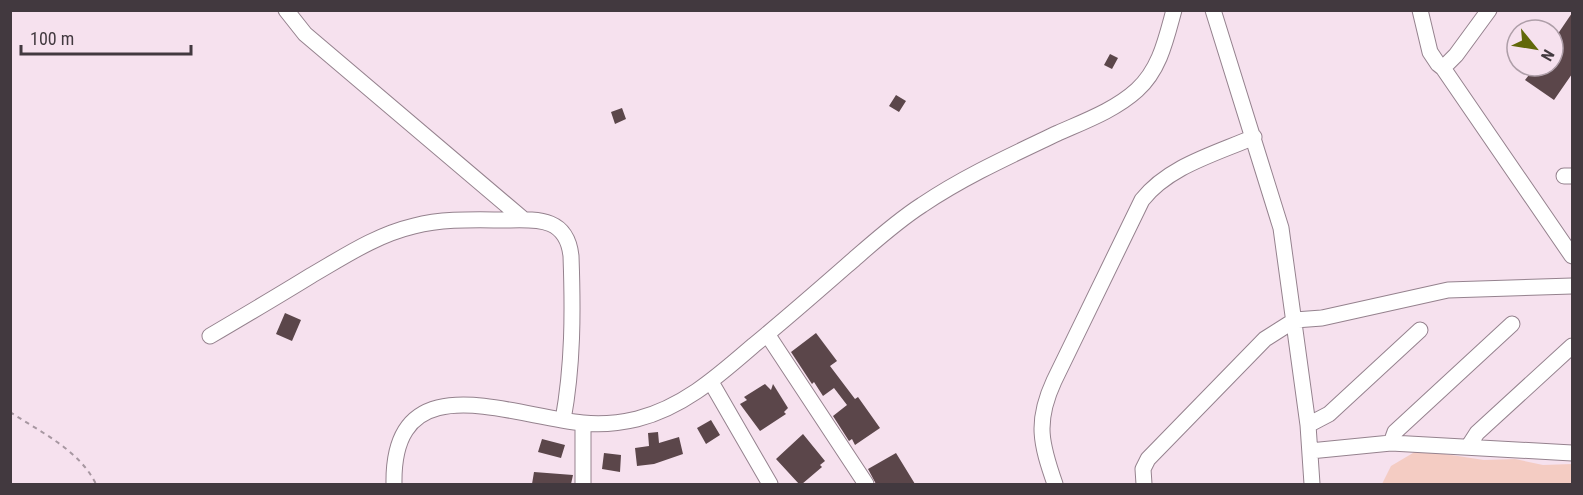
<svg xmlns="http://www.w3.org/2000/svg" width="1583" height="495" font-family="'Roboto Condensed',sans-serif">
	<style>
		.green { fill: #f4ccc3 }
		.building { fill: #5b464a }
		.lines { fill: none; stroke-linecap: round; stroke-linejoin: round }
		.minor-casing { stroke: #95828e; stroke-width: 17 }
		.path { stroke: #a797a1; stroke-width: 2; stroke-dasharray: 4.5 4.5; stroke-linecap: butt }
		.minor { stroke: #fff; stroke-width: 15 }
	</style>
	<rect width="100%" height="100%" fill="#f6e1ee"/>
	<path class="green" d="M1418,450L1484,460L1515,459L1543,465L1572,464V484H1382L1391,466Z"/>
	<path class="building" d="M1572,13V74L1554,100L1525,80L1536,66H1553V41Z
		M1110,54L1118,58L1112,69L1104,65Z
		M896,95L906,101L899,112L889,106Z
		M622,108L626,119L615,124L611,112Z
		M285,313L301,320L292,341L276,334Z
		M816,333L837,361L830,366L855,399L858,397L880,428L855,445L852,439L849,441L833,416L847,405L834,388L823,396L814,382L812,384L791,352Z
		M765,384L771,390L773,384L788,408L784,412L786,414L760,431L740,404L747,400L744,397Z
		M711,420L720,435L706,444L697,428Z
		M658,432L659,443L679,437L683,454L654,464L637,466L635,448L649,446L648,433Z
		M803,434L825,461L820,465L822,467L802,484H799L776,459Z
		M542,439L565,445L561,458L538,452Z
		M604,453L621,455L620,472L602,469Z
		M896,453L915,484H876L868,469Z
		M534,472L573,475L571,484H532Z"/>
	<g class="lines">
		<g class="minor-casing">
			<path id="minor" d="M286,10L305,34L523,219
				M1213,10L1281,228L1308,425L1312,484
				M1420,10L1430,52L1438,64L1443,68L1572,256
				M1443,68L1456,55L1489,10
				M1564,176H1572
				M767,334L866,484
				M210,336C244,316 278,296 312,275C345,256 376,235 414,226C445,218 478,220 510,220C540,219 567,219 571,256C573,312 573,365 563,420
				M711,382L770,484
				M583,424V484
				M1308,425L1329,414L1420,330
				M1391,443L1395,432L1512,324
				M1468,447L1477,433L1572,346
				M1310,451L1391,443L1572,453
				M394,484C392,362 509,416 583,423C600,425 620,423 637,419C684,407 718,376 754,345C787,318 820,289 852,261C875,241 897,221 922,205C965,176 1012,155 1058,133C1085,121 1115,110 1137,90C1160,69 1166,39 1174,10
				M1055,484C1041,444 1035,422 1054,381L1142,200C1169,166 1215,154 1254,137
				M1144,484L1143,469L1148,459L1265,339L1295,320L1322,318L1448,290L1572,286"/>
		</g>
		<path class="path" d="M10,412C42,433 79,450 96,484"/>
		<use href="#minor" class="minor"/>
	</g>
	<rect width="1583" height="495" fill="none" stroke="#42393f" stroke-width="24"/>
	<g transform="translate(1535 48) rotate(120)"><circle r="28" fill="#f6e1ee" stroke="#ae9ea8" stroke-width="1.5"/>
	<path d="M0-4.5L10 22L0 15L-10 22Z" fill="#616809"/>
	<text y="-9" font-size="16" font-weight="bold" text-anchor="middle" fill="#42393f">N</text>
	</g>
	<path d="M21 45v9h170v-9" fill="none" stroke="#42393f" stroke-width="3"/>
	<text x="30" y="45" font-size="18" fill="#42393f" stroke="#f6e1ee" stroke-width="4.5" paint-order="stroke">100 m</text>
</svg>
